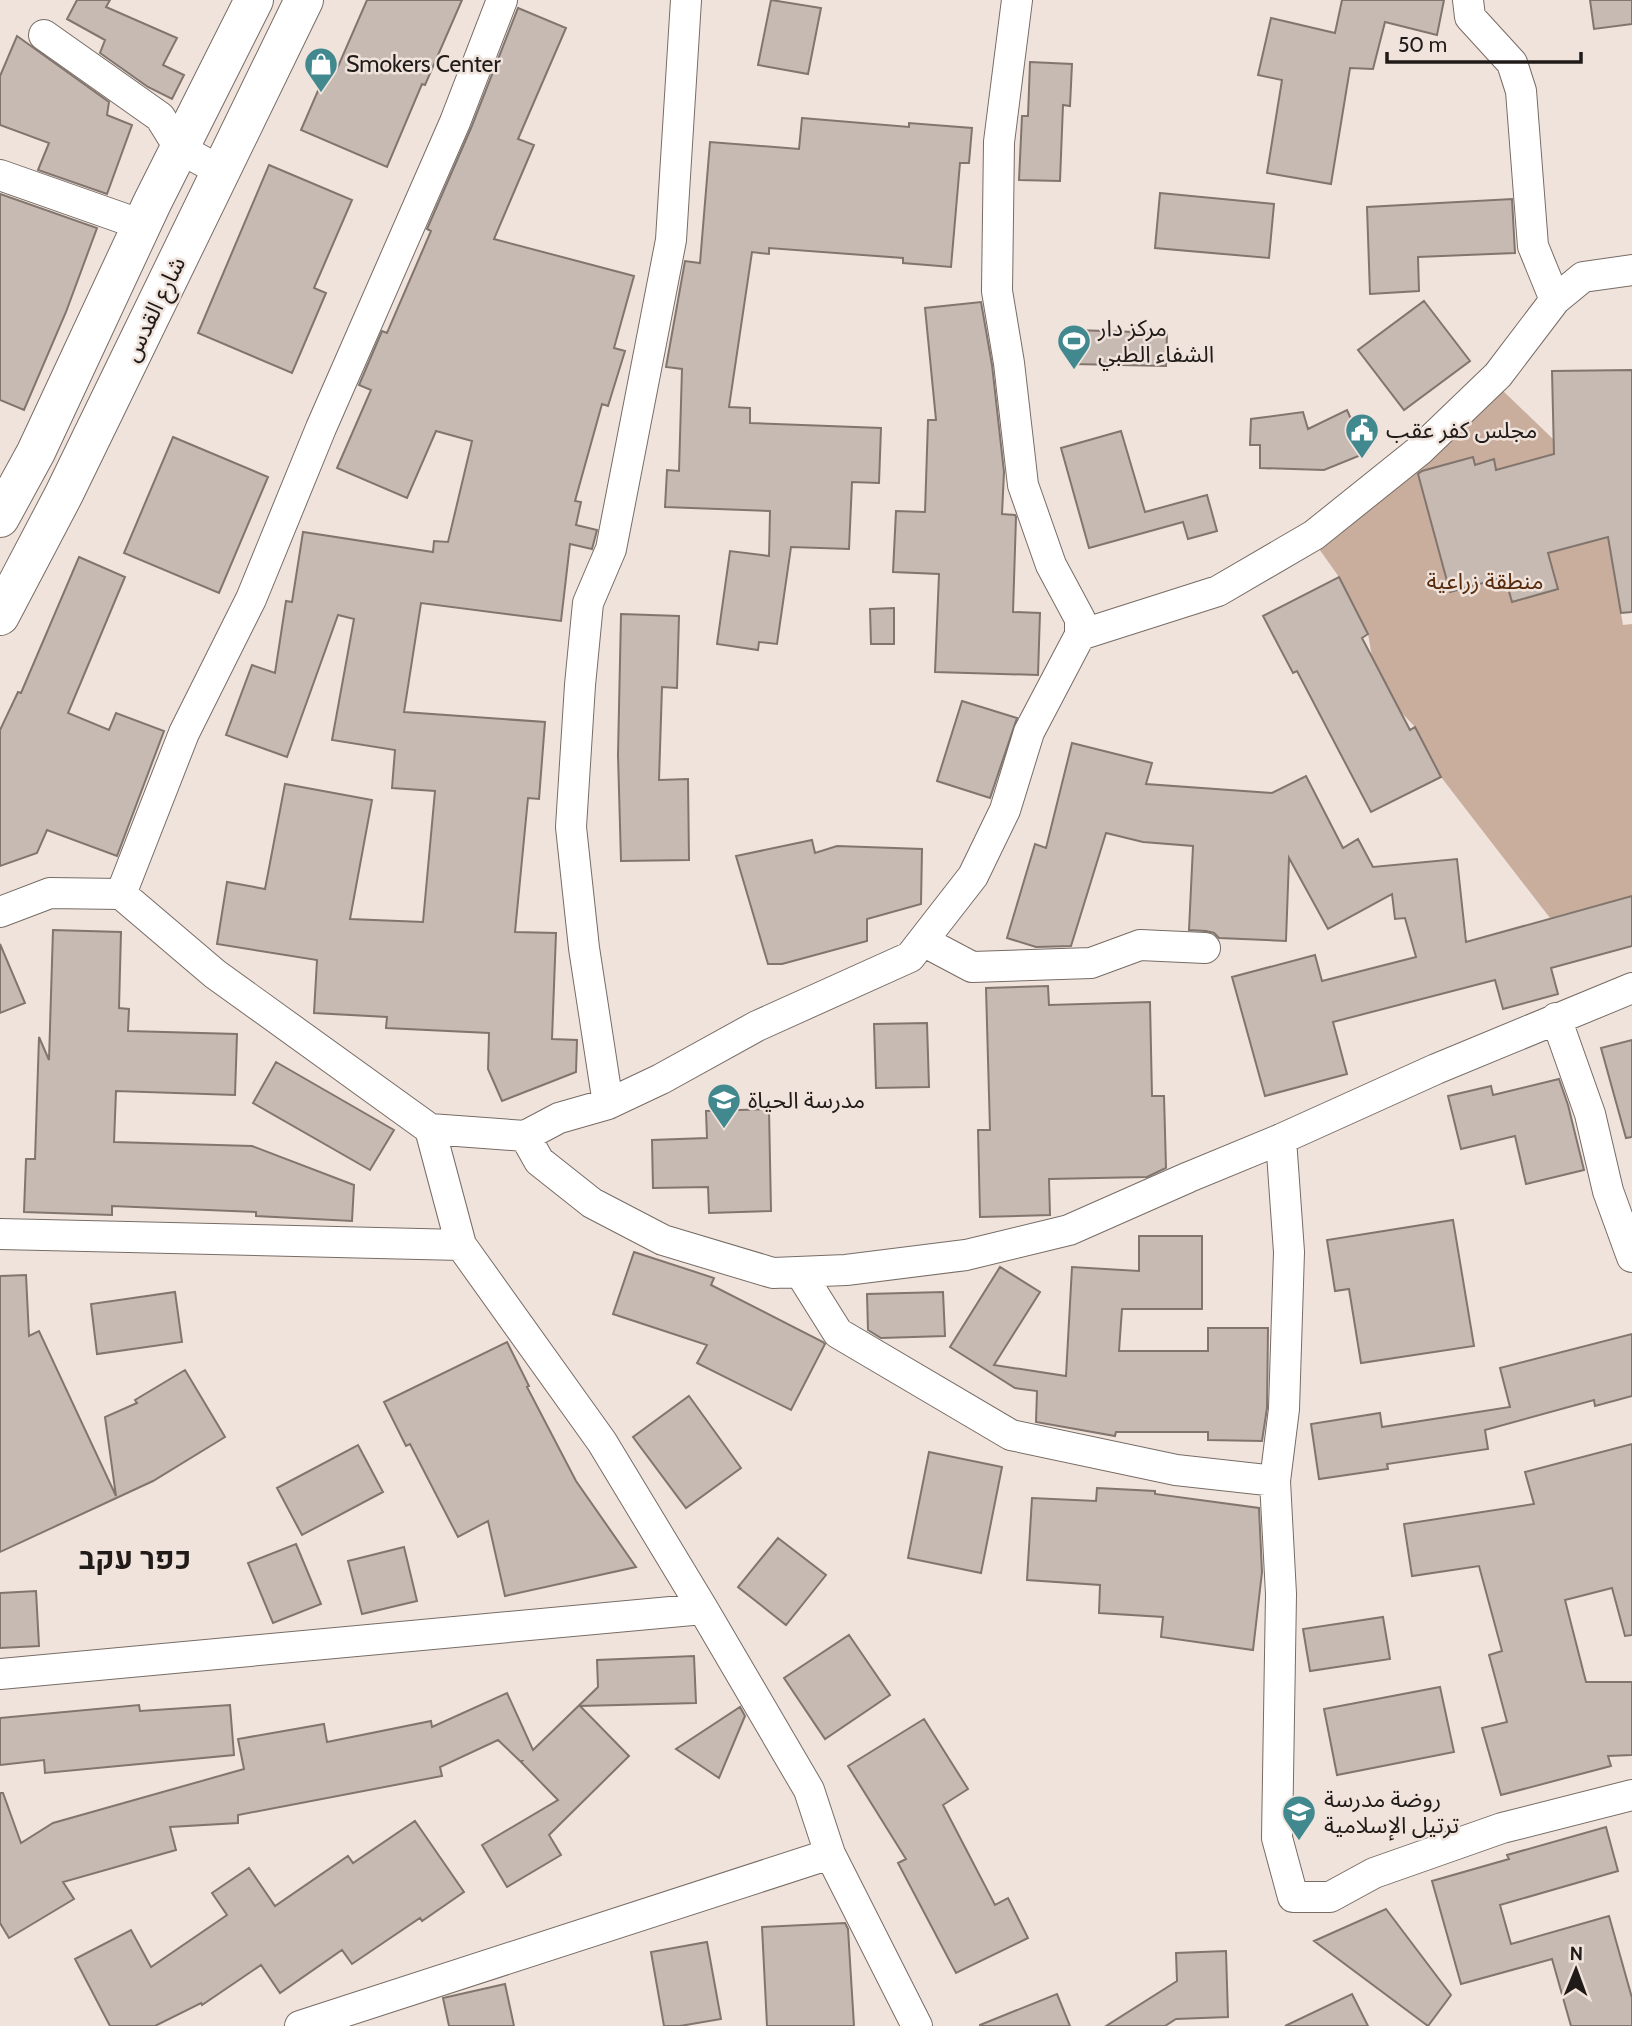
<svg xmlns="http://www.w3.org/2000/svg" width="1632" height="2026" font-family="Cabin,'Noto Sans Arabic',Heebo,sans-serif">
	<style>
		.green { fill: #c9ad9d }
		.building { fill: #c6bab3; stroke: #81756e; stroke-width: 2 }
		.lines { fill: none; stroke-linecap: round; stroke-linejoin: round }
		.street-casing { stroke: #776c65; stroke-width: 32 }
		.secondary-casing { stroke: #776c65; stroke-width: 40 }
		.street { stroke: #fff; stroke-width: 30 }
		.secondary { stroke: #fff; stroke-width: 38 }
		.labels { text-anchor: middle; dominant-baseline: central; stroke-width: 5; stroke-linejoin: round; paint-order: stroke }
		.poi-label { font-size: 23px; fill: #201b19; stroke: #f0e3dc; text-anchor: start }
		.street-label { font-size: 23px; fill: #201b19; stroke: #f0e3dc }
		.park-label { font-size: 23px; fill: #562a0b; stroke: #f0e3dc }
		.district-label { font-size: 30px; font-weight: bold; fill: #201b19; stroke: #f0e3dc }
	</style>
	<rect width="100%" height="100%" fill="#f0e3dc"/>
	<path class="green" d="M1501,389L1553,439L1632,438V475L1612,561L1623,625L1632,624V896L1550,918L1441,777L1415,727L1400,711L1372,657L1368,634L1339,577L1317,546Z"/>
	<path class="building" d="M77,0H110L106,7L177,38L163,65L184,75L172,99L148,87L100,53L105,40L67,19Z
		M367,0H462L425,85L422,84L387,167L301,130L329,65L337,69Z
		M771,0L821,8L808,74L758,65Z
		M1342,0H1444L1437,35L1385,22L1373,69L1350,68L1331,184L1267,173L1282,80L1258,75L1271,18L1335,33Z
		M1590,0H1632V24L1594,29Z
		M518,8L566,28L518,139L534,145L494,239L634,276L614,348L625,351L608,406L602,404L575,501L581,502L576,525L597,530L592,549L570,544L561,621L421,603L404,712L545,722L539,799L528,798L515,932L556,933L552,1039L577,1040L576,1072L502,1101L488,1069L489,1033L386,1028L387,1017L314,1013L317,960L217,944L227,882L265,889L285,784L372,800L350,919L423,922L435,791L392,788L395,750L332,740L354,619L338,615L287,757L226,735L252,665L275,673L286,601L292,602L303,532L433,552L434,541L448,542L472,441L436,431L407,498L337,468L371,390L359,385L382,331L387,333L431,231L427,229L471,128Z
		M17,36L109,102L107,115L132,125L107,194L38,170L49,143L0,125V76Z
		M1030,62L1072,64L1070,106L1063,105L1060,181L1019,180L1022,116H1028Z
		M802,118L909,127V123L972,128L969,163H960L951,267L903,263V258L769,248V254L752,252L729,407L750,408V423L881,428L879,483L852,482L849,549L791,547L777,644L759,642L758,650L717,644L730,551L769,556L770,511L665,507L667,470L679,471L682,369L666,367L685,261L700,263L710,142L799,149Z
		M269,165L352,200L314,288L326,293L292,373L198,333Z
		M1160,193L1274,204L1269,258L1155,248Z
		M0,194L97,228L66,312L24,410L0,400Z
		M1512,199L1515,253L1418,257L1419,291L1370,294L1367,207Z
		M1424,301L1470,361L1404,410L1358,350Z
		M981,302L992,365L1004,472L1002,514L1015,515L1016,517L1013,612L1040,613L1038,675L935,672L939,574L893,572L896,511L925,512L928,420H936L925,308Z
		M1074,330L1167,333L1166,366L1073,364Z
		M1632,370V612L1621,613L1608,537L1548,553L1558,589L1512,602L1505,577L1450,592L1418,474L1422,471L1473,457L1475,465L1494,459L1496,470L1554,454L1552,371Z
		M1347,410L1366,453L1324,470L1260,468V445H1250L1251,419L1303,412L1308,429Z
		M1121,431L1145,512L1207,495L1217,531L1188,539L1183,522L1089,548L1061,448Z
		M173,437L268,477L219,593L124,553Z
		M79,557L125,577L68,713L109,730L116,713L164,731L117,856L47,830L37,853L0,866V730L18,692L21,693Z
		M1339,577L1368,634L1362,638L1410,730L1415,727L1441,777L1371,812L1297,671L1293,673L1263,616Z
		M894,608V644H871L870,609Z
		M621,614L679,616L677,688L662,687L659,780L688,779L689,860L621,861L618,755Z
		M962,701L1017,718L990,798L937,781Z
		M1072,743L1152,763L1146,784L1272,793L1306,776L1343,848L1358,839L1373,867L1457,859L1466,942L1632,896V946L1551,968L1558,994L1503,1009L1495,980L1333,1022L1347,1074L1265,1096L1232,977L1315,955L1322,981L1416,957L1405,918L1395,919L1392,894L1328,929L1289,858L1286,941L1219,938L1214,933L1206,931L1189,930L1193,846L1143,842L1106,833L1071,946L1036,947L1007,938L1035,844L1046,848Z
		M812,840L815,853L837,846L922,849L921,904L867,919V941L782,964H768L736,856Z
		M53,930L121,932L119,1008L129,1009L128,1031L237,1034L235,1095L116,1091L114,1142L252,1146L354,1185L352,1221L256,1216V1212L112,1206V1215L24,1212L26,1159H35L39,1037L49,1060Z
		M0,944L25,1003L0,1013Z
		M1048,986L1049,1005L1150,1002L1152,1096H1164L1166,1168L1147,1177L1049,1179L1050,1215L980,1217L978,1130H990L986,988Z
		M927,1023L929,1087L876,1088L874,1024Z
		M1632,1040V1137L1626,1138L1601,1048Z
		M276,1062L394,1130L370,1170L253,1103Z
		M1559,1079L1568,1105L1584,1170L1526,1184L1515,1136L1461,1149L1448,1096L1491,1086L1493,1095Z
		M769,1109L771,1211L709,1213L708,1187L653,1188L652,1140L707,1138L706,1111Z
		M1453,1220L1474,1346L1361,1363L1349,1289L1335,1291L1327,1240Z
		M1139,1236H1202V1309H1122L1119,1351H1208V1328H1268L1267,1408L1262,1441L1208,1440V1432H1116L1115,1436L1036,1422L1037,1391L1015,1388L950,1347L1000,1267L1040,1292L994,1365L1066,1376L1072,1267L1139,1271Z
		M634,1252L714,1278L711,1285L823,1342L825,1344L791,1410L697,1363L707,1345L613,1314Z
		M26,1275L29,1336L39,1331L116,1496L105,1417L137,1403L135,1400L185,1370L225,1437L153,1481L0,1552V1276Z
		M175,1292L182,1342L97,1354L91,1304Z
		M943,1292L945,1336L881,1338L868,1330L867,1294Z
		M1632,1334V1396L1595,1406L1594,1400L1485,1430L1488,1449L1387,1464L1388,1469L1319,1479L1311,1424L1380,1413L1382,1427L1510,1407L1500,1368Z
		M507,1342L529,1386L527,1387L576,1481L636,1567L505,1596L488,1521L458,1537L410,1444L406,1446L384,1402Z
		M689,1396L741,1468L686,1508L633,1437Z
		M1632,1444V1635L1625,1636L1612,1588L1565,1600L1586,1682H1632V1755L1608,1756L1611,1766L1501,1795L1482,1728L1507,1722L1489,1655L1502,1651L1479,1566L1412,1576L1404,1524L1534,1504L1525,1472Z
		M358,1445L383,1492L302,1535L277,1488Z
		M929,1452L1002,1467L981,1573L908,1558Z
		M1097,1488L1155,1491V1494L1259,1508L1262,1572L1253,1650L1161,1637L1163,1617L1099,1613L1100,1585L1027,1580L1032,1498L1096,1501Z
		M778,1538L826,1575L786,1625L738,1587Z
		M296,1544L321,1604L273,1623L248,1563Z
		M404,1547L417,1601L362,1614L348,1561Z
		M36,1591L39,1646L0,1648V1593Z
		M1383,1617L1390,1659L1310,1671L1303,1629Z
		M849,1635L890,1695L825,1739L784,1678Z
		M694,1656L696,1703L580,1706L629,1756L549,1835L561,1855L507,1887L482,1845L558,1800L521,1762L522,1761H520L498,1740L440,1767L442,1776L238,1815V1823L170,1827L176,1850L63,1882L74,1899L9,1938L0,1923V1793H3L21,1843L53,1823L244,1769L238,1739L324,1724L327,1742L431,1721L432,1727L507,1693L533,1750L598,1687L597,1660Z
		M1440,1687L1454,1752L1337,1775L1324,1709Z
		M139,1705L140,1711L230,1705L234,1755L45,1773L44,1760L0,1765V1718Z
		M740,1707L745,1716L719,1778L676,1749Z
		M924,1719L968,1789L943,1805L995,1905L1008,1898L1028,1938L956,1973L898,1863L906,1859L848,1766Z
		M415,1821L464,1892L422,1921L420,1918L352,1964L342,1950L280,1993L261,1965L202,2005L201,2003L155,2026H110L75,1959L131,1930L151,1967L227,1915L212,1893L249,1868L275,1906L348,1856L353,1863Z
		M1606,1827L1618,1871L1500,1905L1511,1944L1609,1916L1632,1998V2026H1571L1552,1959L1461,1984L1432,1881L1509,1859L1507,1855Z
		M1386,1909L1451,1995L1428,2026L1314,1941Z
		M845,1923L848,1929L854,2026H767L762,1927Z
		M707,1942L721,2019L680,2026H664L651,1952Z
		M1226,1951L1228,2017L1176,2019L1165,2026H1106L1177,1981L1176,1953Z
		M505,1984L514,2026H449L443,1998Z
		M1057,1994L1070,2026H980V2025Z
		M1352,1994L1368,2026H1285Z"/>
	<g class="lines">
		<g class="street-casing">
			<path id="street" d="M1017,0L999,142L997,291L1009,363L1023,485L1051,565L1080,619V635
				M1468,0L1470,17L1512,63L1521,91L1533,246L1555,300
				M44,35L160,117L180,149L221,171
				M0,175L142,225
				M121,894L184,733L251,599L321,428L455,122L502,0
				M0,912L50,893L121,894L215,974L430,1129L461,1245L602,1442L703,1609L809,1790L830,1854L917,2026
				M923,941L972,967L1091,963L1140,945L1205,948
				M1556,1018L1590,1114L1608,1191L1632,1257
				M608,1104L661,1079L757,1026L910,957L973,876L1005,810L1029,732L1080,635L1218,591L1314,535L1420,450L1498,375L1555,300L1583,277L1632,270
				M430,1129L525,1136L559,1118L608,1104L584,948L571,827L580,685L588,603L611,549L671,240L686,0
				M525,1136L539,1161L592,1203L663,1240L773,1273L846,1270L966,1255L1069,1230L1189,1177L1281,1139L1436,1069L1632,988
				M1281,1139L1289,1252L1284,1409L1275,1481L1281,1594L1277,1838L1293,1897H1330L1374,1873L1502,1828L1632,1795
				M0,1234L461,1245
				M801,1274L838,1333L1011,1435L1176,1470L1275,1481
				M0,1674L703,1609
				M300,2026L830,1854"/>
		</g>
		<g class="secondary-casing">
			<path id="secondary" d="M0,518L36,452L152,203L254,0
				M0,616L64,494L304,0"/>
		</g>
		<use href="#street" class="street"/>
		<use href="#secondary" class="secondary"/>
	</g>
	<defs>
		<g id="shop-pin" transform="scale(1.75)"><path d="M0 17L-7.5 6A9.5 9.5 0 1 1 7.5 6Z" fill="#41898e" stroke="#f0e3dc"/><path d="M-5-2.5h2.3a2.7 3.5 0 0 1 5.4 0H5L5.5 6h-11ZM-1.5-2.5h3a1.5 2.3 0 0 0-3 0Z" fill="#fff"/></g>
		<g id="stadium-pin" transform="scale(1.75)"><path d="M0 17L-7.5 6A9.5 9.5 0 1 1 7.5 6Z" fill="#41898e" stroke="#f0e3dc"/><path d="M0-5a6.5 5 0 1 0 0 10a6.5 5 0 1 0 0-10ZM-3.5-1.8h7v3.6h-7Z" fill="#fff"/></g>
		<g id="civic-pin" transform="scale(1.75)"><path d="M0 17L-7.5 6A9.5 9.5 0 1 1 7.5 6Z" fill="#41898e" stroke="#f0e3dc"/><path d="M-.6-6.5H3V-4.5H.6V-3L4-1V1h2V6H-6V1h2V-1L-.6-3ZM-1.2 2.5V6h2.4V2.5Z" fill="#fff"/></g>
		<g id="school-pin" transform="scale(1.75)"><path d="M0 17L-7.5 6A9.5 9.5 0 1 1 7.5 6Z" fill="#41898e" stroke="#f0e3dc"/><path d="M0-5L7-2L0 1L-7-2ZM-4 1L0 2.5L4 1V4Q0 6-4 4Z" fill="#fff"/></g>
	</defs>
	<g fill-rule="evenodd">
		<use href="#shop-pin" x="321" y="64"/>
		<use href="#stadium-pin" x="1074" y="341"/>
		<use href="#civic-pin" x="1362" y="430"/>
		<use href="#school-pin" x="724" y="1100"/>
		<use href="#school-pin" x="1299" y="1812"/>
	</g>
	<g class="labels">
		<g class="poi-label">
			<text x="346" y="64">Smokers Center</text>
			<text x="1098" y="328">مركز دار<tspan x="1098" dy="26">الشفاء الطبي</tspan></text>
			<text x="1386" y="430">مجلس كفر عقب</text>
			<text x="748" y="1100">مدرسة الحياة</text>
			<text x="1324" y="1799">روضة مدرسة<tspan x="1324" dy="26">ترتيل الإسلامية</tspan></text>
		</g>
		<g class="street-label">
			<text transform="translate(154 309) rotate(-64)">شارع القدس</text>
		</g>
		<g class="park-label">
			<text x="1485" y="581">منطقة زراعية</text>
		</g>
		<g class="district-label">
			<text x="135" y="1558">כפר עקב</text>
		</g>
	</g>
	<g transform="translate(1576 1970) rotate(1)" stroke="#f0e3dc" stroke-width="5" paint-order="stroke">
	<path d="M0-5L12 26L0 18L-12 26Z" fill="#201b19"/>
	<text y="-10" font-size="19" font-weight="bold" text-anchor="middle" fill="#201b19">N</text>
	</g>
	<path d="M1387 52v10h194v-10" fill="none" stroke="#201b19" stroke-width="3.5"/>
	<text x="1398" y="52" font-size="21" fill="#201b19" stroke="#f0e3dc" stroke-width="5" paint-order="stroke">50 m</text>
</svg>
